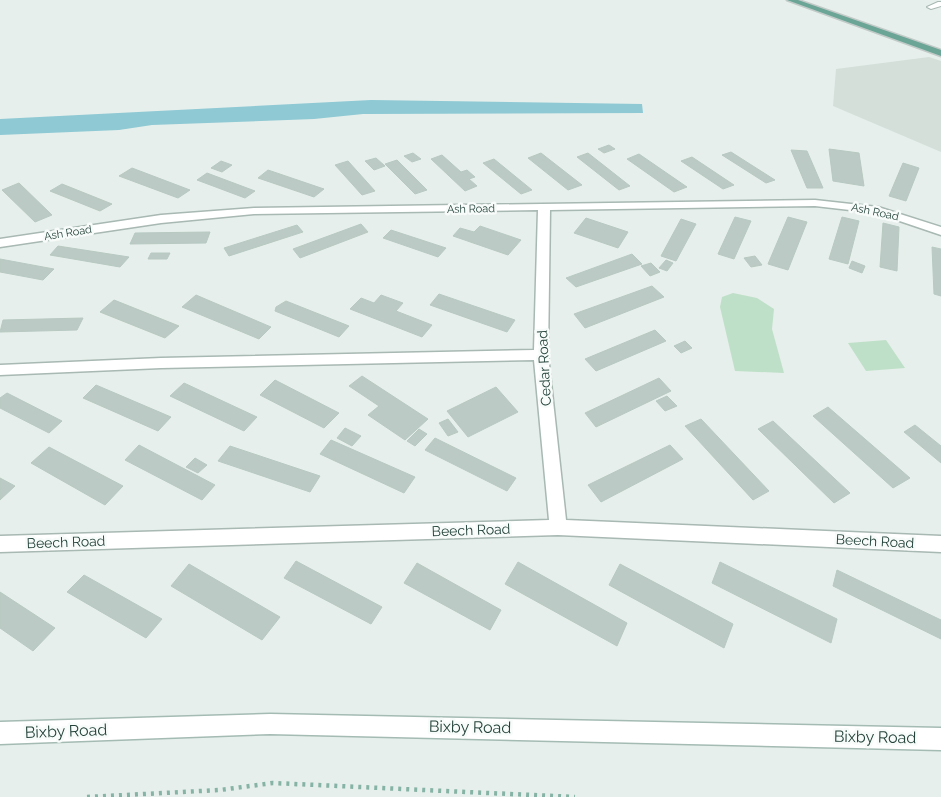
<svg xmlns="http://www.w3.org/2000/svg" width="941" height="797" font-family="Raleway,sans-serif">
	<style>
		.built { fill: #d4dfda }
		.green { fill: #bfe0c8 }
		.water { fill: #8ec9d4 }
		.building { fill: #bbcac4; stroke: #b8c9c2 }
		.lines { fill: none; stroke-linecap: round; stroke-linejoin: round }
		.lane-casing { stroke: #a8b8b2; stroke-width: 2 }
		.street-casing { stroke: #a8b8b2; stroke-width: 3 }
		.secondary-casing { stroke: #a4bbb3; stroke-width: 3 }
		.primary-casing { stroke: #c2cac8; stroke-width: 3 }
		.path { stroke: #86b3a5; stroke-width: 4.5; stroke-dasharray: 3 5; stroke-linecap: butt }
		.lane { fill: #fff; fill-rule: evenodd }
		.street { fill: #fff; fill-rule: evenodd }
		.secondary { fill: #fff; fill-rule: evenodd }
		.primary { fill: #6aa596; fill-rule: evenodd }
		.labels { text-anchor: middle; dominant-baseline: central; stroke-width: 5; stroke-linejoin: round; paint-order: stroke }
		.far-street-label { font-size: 11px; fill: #24423a; stroke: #f7fbf9 }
		.street-label { font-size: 14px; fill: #24423a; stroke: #f7fbf9 }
		.near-street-label { font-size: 16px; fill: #24423a; stroke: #f7fbf9 }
	</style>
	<rect width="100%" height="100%" fill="#e6efeb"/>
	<path class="built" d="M929,57L941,61V152L833,106L836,69Z"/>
	<path class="green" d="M733,293L757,298L774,309L772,329L784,373L735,371L720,307L722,297Z
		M886,340L905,368L866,371L848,343Z"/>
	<path class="water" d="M371,100L642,104L643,113L363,114L314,119L152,125L119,130L0,135V119Z"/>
	<path class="building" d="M609,145L615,149L604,153L598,149Z
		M829,149L859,153L864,186L833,181Z
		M791,150L807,151L823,188H807Z
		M731,152L775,180L766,183L722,155Z
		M413,153L421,159L412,162L404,156Z
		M541,153L582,185L568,190L528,158Z
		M588,153L630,186L619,190L577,157Z
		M639,154L687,187L674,192L627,159Z
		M442,155L461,172L467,170L475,177L469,179L477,186L465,191L431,159Z
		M692,157L734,185L723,189L681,161Z
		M376,158L385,166L374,170L365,161Z
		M494,159L532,190L521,194L483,163Z
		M397,160L427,190L415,194L385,164Z
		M221,161L232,165L222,172L211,168Z
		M348,161L375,191L362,195L335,165Z
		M903,163L919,168L906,201L889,196Z
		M132,168L190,190L178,198L119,176Z
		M268,170L324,189L314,197L258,178Z
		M207,173L255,191L245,198L197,180Z
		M19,183L52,215L35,222L2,190Z
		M62,184L112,204L100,211L50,191Z
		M735,217L751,221L734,259L718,254Z
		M788,217L807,222L788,270L768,264Z
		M842,217L859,221L848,264L829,259Z
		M586,218L628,232L618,248L574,233Z
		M681,219L696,224L676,261L661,256Z
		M883,223L899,227L897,271L880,267Z
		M361,224L368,232L300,258L293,249Z
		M297,225L303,232L229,256L224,248Z
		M480,226L521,240L508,255L453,236L460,228L474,232Z
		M391,230L446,248L438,257L383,238Z
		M210,232L206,243L130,244L135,233Z
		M58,246L129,257L120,267L50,255Z
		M932,247L941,249V296L934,294Z
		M151,253H170L167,259H148Z
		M632,254L642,264L576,287L566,278Z
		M755,256L762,265L751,267L744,258Z
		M0,259L54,269L43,280L0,272Z
		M666,260L673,263L667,271L659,268Z
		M852,261L865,266L862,273L849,268Z
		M651,263L660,272L650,276L641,266Z
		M652,286L664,297L585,328L574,314Z
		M439,294L515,320L507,332L430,305Z
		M196,295L271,327L259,339L182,307Z
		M381,295L403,303L396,311L432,325L422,337L350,309L361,298L374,303Z
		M114,300L179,326L165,338L100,312Z
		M286,301L349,326L339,337L275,311L276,307Z
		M83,318L77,330L0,332L3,320Z
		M655,330L666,341L596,371L585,359Z
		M685,341L692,348L681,353L674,346Z
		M362,376L428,419L405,440L368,415L379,406L349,386Z
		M659,378L671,391L596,427L585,413Z
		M275,380L339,413L324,428L260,395Z
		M184,383L257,417L244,431L170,396Z
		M96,385L171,417L158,431L83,398Z
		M496,387L518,412L468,437L447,411Z
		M7,393L62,421L49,433L0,408V398Z
		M667,396L677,406L665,411L656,401Z
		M828,407L910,478L893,488L813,416Z
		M448,419L458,432L448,436L439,423Z
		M701,419L769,491L753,500L685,426Z
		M773,421L850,493L834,503L758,429Z
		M915,425L941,446V463L904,432Z
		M345,428L361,436L352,446L337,438Z
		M419,429L427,434L415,446L407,441Z
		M435,438L516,478L507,491L425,450Z
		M331,440L415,477L404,493L320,454Z
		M139,445L215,485L202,500L125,460Z
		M670,445L683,459L601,502L588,485Z
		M230,446L320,476L310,492L218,461Z
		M49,447L123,486L105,505L31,463Z
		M195,458L207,465L198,473L186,467Z
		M0,478L15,486L0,500Z
		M296,561L382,607L371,624L284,578Z
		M518,562L627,623L617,646L505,584Z
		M720,562L837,619L831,643L712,583Z
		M417,563L501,610L490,630L404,583Z
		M189,564L280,617L262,640L171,586Z
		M620,564L733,624L724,648L609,585Z
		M837,570L941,620V639L833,586Z
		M84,575L162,619L146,638L67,592Z
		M0,592L55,628L33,651L0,628Z"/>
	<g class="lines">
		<g class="lane-casing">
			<path id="lane" d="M938,2H941V6L931,9L927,7Z"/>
		</g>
		<g class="street-casing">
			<path id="street" d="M815,200L878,207L941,227V235L876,213L815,206L550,210L548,355L566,520L941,536V552L558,535L0,552V536L549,520L534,360L161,368L0,375V365L161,358L534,350L538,210L254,214L161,223L0,247V239L161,215L254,208Z"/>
		</g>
		<g class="secondary-casing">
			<path id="secondary" d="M270,714L941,728V750L270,734L0,744V722Z"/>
		</g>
		<g class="primary-casing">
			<path id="primary" d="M787,0H798L941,50V56Z"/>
		</g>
		<path class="path" d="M87,797L220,790L273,783L575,797"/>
		<use href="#lane" class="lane"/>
		<use href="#street" class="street"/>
		<use href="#secondary" class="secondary"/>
		<use href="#primary" class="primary"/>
	</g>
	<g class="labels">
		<g class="far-street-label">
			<text transform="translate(471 209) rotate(-1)">Ash Road</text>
			<text transform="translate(875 212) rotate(12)">Ash Road</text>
			<text transform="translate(68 233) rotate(-9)">Ash Road</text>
		</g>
		<g class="street-label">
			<text transform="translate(544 368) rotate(-93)">Cedar Road</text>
			<text transform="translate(471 530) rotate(-2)">Beech Road</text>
			<text transform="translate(875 541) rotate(3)">Beech Road</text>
			<text transform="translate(66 542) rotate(-2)">Beech Road</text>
		</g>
		<g class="near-street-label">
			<text transform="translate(470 727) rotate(1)">Bixby Road</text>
			<text transform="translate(66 731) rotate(-2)">Bixby Road</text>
			<text transform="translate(875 737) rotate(1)">Bixby Road</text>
		</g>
	</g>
</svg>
